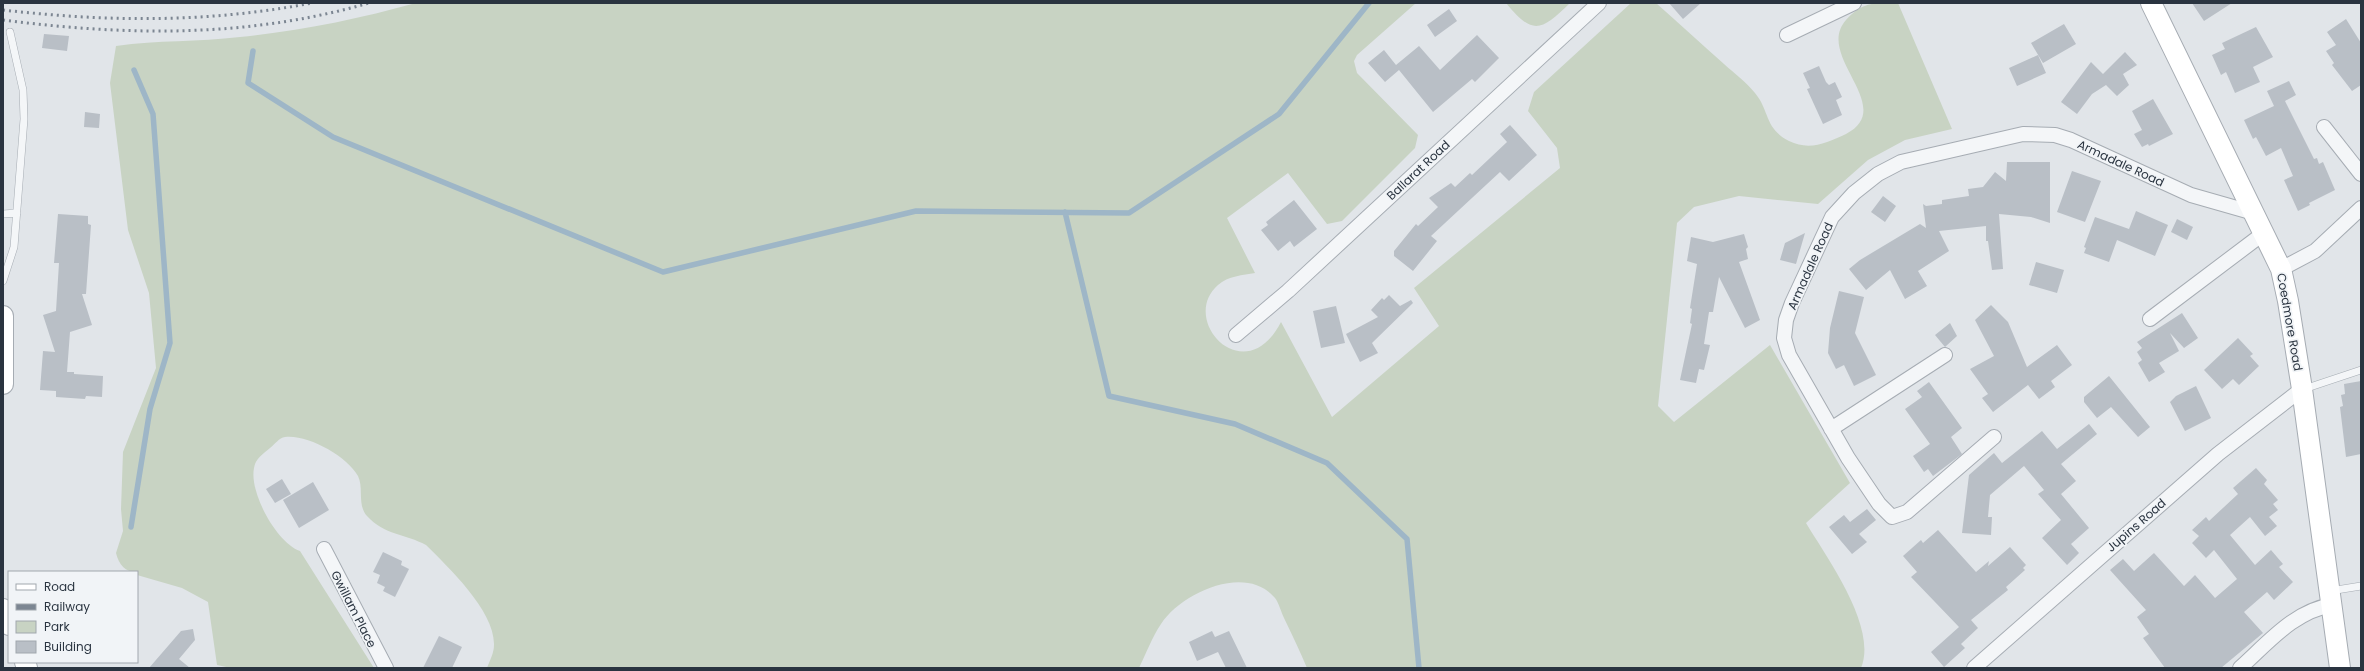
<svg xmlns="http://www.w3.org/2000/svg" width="2364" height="671" font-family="Poppins,sans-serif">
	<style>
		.green { fill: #c8d3c3 }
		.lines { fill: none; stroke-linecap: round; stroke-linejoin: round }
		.stream { stroke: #9eb6c7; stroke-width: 5.5 }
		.building { fill: #b9bfc6 }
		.lane-casing { stroke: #a6acb3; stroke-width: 8 }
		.street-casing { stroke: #a6acb3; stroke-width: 16 }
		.secondary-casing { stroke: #a6acb3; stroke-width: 22 }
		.lane { stroke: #f4f6f8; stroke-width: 7 }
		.street { stroke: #f4f6f8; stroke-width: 14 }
		.secondary { stroke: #fff; stroke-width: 20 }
		.rail { stroke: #7c8692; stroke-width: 3; stroke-dasharray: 2 4; stroke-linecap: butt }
		.labels { text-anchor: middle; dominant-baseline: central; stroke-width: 3.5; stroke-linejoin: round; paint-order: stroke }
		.street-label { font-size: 12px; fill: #2a3440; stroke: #f1f4f7 }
	</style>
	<rect width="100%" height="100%" fill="#e1e5e9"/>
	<path class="green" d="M416,3H1416L1357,55L1354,61L1357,73L1418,135L1415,148L1342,221L1327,224L1288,173L1227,218L1255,273C1243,275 1228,276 1218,285C1178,320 1245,392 1281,322L1332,417L1439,326L1414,288L1560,168L1557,148L1528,111L1534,92L1631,3H1656C1679,23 1701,44 1724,64C1734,73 1746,82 1755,93C1770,111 1764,128 1789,141C1809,151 1827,143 1846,134C1898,107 1814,56 1846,20C1863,1 1875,3 1898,3L1952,129L1905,140L1868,160L1818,204L1739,196L1694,207L1677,223L1658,406L1674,422L1770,345L1850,483L1806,523C1827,558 1878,627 1861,668H1307C1300,651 1292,635 1284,618C1281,612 1279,603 1275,598C1246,563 1181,593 1161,624C1152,637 1146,654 1139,668H487C490,660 494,653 494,645C495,611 448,567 426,545C406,534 384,535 367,516C357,505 364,488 358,476C347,456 307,434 285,437C279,438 275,444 270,448C264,453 255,459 254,468C249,493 277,543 300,551L374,668H231L217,665L208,602L182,588L137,575V572C125,572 119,565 116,553L123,531L121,509L123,452L156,368L149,293L128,230L110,83L116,46C158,40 198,42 240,37C300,31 358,19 416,3Z
		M1506,3H1570C1541,31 1533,36 1506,3Z"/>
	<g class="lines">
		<path class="stream" d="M253,51L248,83L333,137L663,272L916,211L1129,213L1279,114L1369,3
			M1065,212L1109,396L1235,424L1327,463L1407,539L1419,668
			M131,527L150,409L170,343L153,114L134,70"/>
	</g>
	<path class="building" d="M1669,3H1701L1683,19Z
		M2192,3H2232L2204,21Z
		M1449,9L1457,21L1435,37L1427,25Z
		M2346,19L2361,43V85L2352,91L2332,65L2334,63L2326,51L2336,45L2327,32Z
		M2064,24L2076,44L2043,63L2031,43Z
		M2256,27L2273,57L2253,67L2260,82L2235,93L2226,72L2221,75L2212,55L2225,49L2222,43Z
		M44,34L69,36L67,51L42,48Z
		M1477,35L1499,58L1475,82L1472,79L1433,112L1399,70L1385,82L1368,63L1384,50L1396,65L1419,46L1440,70Z
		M2125,52L2137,65L2123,74L2129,85L2117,96L2106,85L2092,94L2077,114L2061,102L2091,62L2103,74Z
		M2038,55L2046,73L2017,86L2009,68Z
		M1819,66L1826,82L1829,85L1835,82L1842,97L1836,100L1842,115L1823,124L1807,89L1810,88L1803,73Z
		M2289,81L2296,95L2285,101L2314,159L2317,158L2319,164L2323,162L2335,190L2309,203L2310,205L2298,211L2284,180L2293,176L2281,148L2266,156L2256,137L2253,139L2244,120L2274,106L2267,91Z
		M2153,99L2173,134L2149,146L2148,144L2142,147L2134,134L2142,130L2132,111Z
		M85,112L100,114L99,128L84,127Z
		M1510,125L1537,155L1509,181L1500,172L1431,236L1437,241L1413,271L1394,256V251L1416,224L1418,226L1438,207L1429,198L1451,183L1455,187L1470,173L1472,175L1507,142L1500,134Z
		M2007,162H2050V223L2031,217L1999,214L2003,269L1992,270L1988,241H1986V226L1939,231L1949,251L1918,271L1927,286L1905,299L1890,270L1866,290L1849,269L1860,260L1920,224L1926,228L1923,204L1926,206L1942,204V200L1969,196L1968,189L1983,187L1995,172L2006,181Z
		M2072,171L2101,181L2085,222L2057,212Z
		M1883,196L1896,206L1885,222L1871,212Z
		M1294,200L1317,229L1294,247L1290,241L1278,251L1261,230L1268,225L1266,222Z
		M2136,211L2168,225L2155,256L2117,240L2109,262L2084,253L2086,248L2084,247L2095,217L2129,229Z
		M58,214L88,216V224L91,225L86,294H82L92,325L70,332L67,372H74V374L103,376L102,397L86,396L85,399L56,397V391L40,390L43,351L55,352L43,315L56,311L59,263H54Z
		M2177,219L2193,227L2187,240L2171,232Z
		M1805,233L1796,264L1780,260L1785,243Z
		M1744,234L1748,247L1746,249L1748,259L1739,262L1760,320L1745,328L1719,277L1713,312H1709L1704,344L1710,345L1704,370L1699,369L1696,383L1680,380L1692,324L1690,323L1692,309L1690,308L1697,264L1687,261L1691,237L1713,242Z
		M2036,262L2064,270L2057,293L2029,285Z
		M1839,291L1864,297L1855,333L1876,375L1854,386L1844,365L1836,369L1828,353L1830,328Z
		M1389,295L1400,306L1411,300L1413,303L1372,343L1378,353L1360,362L1346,334L1378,317L1371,310L1382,298L1384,300Z
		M1991,305L2008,322L2027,367L2057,345L2072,365L2051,381L2055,387L2039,399L2028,385L1993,412L1982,398L1988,394L1970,369L1994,356L1975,320Z
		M1336,306L1345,343L1321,348L1313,311Z
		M2182,313L2198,338L2184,348L2170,333L2179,351L2159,363L2165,372L2149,382L2138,363L2142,360L2137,352L2142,348L2137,342Z
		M1950,323L1957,336L1945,347L1935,335Z
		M2238,338L2253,354L2250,356L2259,366L2239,385L2233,379L2222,389L2204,370Z
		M2109,376L2150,427L2138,437L2111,407L2097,418L2084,402V397Z
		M2361,381V454L2346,457L2340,407L2343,406L2341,395L2345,394L2344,384Z
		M1929,382L1962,428L1951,437L1962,454L1933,476L1928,469L1924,472L1913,456L1930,444L1905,409L1922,397L1917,391Z
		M2196,386L2211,418L2185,431L2170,402L2176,396Z
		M2089,424L2097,434L2061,464L2076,481L2061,494L2089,528L2071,544L2079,553L2067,565L2042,538L2061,520L2038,494L2044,490L2024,466L1990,495L1988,517H1992L1991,535L1962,533L1969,475L1994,453L2002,463L2042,431L2057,449Z
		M2256,468L2267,480L2264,484L2278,500L2273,504L2278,510L2269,517L2277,526L2265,536L2250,517L2230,535L2255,565L2271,550L2283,564L2279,567L2293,582L2274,600L2267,592L2244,612L2263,633L2221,668H2165L2143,638L2149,634L2137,617L2146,610L2110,570L2123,559L2134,571L2154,553L2184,586L2195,575L2215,598L2237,579L2214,550L2206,558L2192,543L2199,536L2192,530L2206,517L2209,521L2238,494L2233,488Z
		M282,479L291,494L275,503L266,489Z
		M313,482L329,510L299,528L283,500Z
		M1867,509L1876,520L1859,534L1867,542L1852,554L1829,527L1844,515L1850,522Z
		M1938,530L1976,572L1989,561L1988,566L2010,547L2026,565L2023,568L2025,570L2006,587L2008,590L1971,620L1978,628L1961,644L1965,648L1944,667L1931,652L1959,627L1911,577L1917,572L1903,556L1921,540L1923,543Z
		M383,552L402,561L401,565L409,569L395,597L383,591L385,587L377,583L380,575L373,572Z
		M193,629L195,640L179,659L190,668H149L181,631Z
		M1212,631L1215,637L1229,631L1247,668H1226L1218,652L1197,661L1189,642Z
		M439,636L462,647L452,668H423Z"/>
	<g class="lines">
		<g class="lane-casing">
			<path id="lane" d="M3,214L17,213
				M3,281L14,247L24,119L23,90L10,32
				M2304,389L2361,370
				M2330,591L2361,586"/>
		</g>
		<g class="street-casing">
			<path id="street" d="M1787,35L1854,3
				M2324,127L2361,174
				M2281,269L2315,251L2361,208
				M2150,319L2264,233
				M1236,335L1288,291L1599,3
				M1831,429L1945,355
				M1994,437L1907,512L1892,517L1879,504L1848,458L1789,355L1784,338L1786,320L1792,303L1832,217L1854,193L1878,174L1901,162L2023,134L2055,135L2071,140L2191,195L2254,213
				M324,549L386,668
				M1974,668L2218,454L2302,389
				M2240,668C2268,643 2294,611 2332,605"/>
		</g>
		<g class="secondary-casing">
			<path id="secondary" d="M2151,3L2281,269L2288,301L2302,389L2340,668
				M3,316V384
				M3,609L9,625
				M25,662L27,668"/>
		</g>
		<use href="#lane" class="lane"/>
		<use href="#street" class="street"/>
		<use href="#secondary" class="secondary"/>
		<path class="rail" d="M3,10C108,22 208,23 312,3
			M3,20C127,36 248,38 369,3"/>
	</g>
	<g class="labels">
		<g class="street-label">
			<text transform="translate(2121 163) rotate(25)">Armadale Road</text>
			<text transform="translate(1418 170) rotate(-43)">Ballarat Road</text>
			<text transform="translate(1810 266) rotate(-66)">Armadale Road</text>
			<text transform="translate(2290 322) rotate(80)">Coedmore Road</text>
			<text transform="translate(2136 525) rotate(-41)">Jupins Road</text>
			<text transform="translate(354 609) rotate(63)">Gwillam Place</text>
		</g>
	</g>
	<rect width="2364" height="671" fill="none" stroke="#2a3440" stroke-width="8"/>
	<rect x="8" y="571" width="130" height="92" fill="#f1f4f7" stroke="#a1a7ae"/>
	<rect x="16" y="584" width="20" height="6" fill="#ffffff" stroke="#a1a7ae"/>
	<text x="44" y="591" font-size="12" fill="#2a3440">Road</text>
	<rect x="16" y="604" width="20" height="6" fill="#7c8692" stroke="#a1a7ae"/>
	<text x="44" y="611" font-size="12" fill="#2a3440">Railway</text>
	<rect x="16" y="621" width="20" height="12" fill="#c8d3c3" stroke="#a1a7ae"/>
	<text x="44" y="631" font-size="12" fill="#2a3440">Park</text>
	<rect x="16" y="641" width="20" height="12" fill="#b9bfc6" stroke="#a1a7ae"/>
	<text x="44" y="651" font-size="12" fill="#2a3440">Building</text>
</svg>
